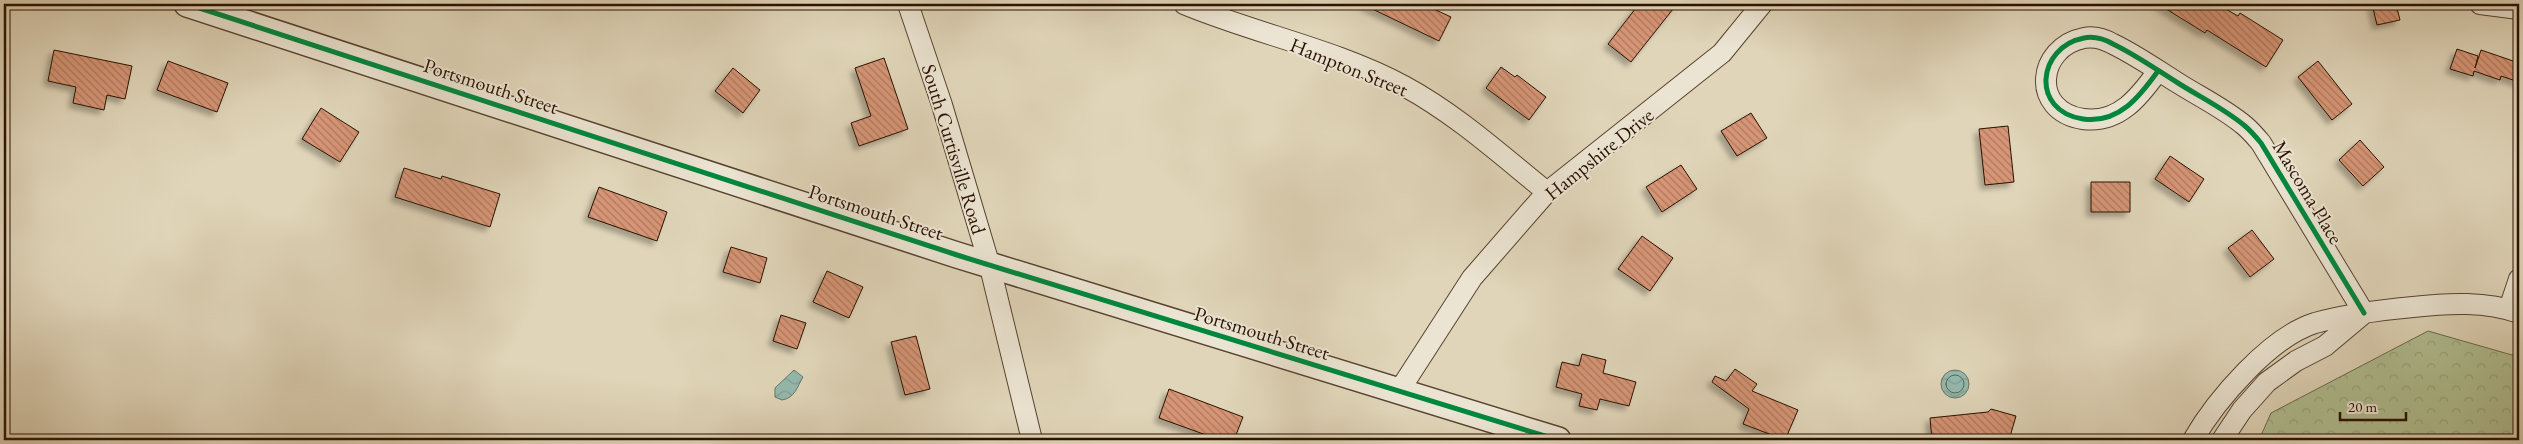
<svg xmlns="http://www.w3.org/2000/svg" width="2523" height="444" font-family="'EB Garamond',serif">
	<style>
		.forest { fill: url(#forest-crowns); stroke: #6c6848 }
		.water { fill: url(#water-waves); stroke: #697668 }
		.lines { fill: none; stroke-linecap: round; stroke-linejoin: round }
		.shore { stroke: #5e6657; stroke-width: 1 }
		.building { fill: url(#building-back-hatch); stroke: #291200; filter: url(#shadow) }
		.minor-casing { stroke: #57432e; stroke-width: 22 }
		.tertiary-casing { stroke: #57432e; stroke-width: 28 }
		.minor { stroke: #ebe4d2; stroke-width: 20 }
		.tertiary { stroke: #ebe4d2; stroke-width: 25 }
		.cycleway-casing { stroke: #ebe4d2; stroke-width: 8 }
		.cycleway { stroke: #00873e; stroke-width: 5 }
		.labels { text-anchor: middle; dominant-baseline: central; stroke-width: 4; stroke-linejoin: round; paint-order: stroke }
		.street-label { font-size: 20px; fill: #291200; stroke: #ebe4d2 }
	</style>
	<defs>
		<pattern id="forest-crowns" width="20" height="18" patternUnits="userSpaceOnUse" patternTransform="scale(1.25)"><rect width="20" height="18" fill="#b0be91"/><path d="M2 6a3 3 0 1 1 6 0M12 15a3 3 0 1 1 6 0" fill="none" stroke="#97a27b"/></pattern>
		<pattern id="water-waves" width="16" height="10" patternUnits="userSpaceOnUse" patternTransform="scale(1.25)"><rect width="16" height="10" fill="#94b9ae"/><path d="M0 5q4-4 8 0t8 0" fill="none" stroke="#809e94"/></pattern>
		<pattern id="building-back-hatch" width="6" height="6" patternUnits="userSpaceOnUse" patternTransform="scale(1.25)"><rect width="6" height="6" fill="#d69576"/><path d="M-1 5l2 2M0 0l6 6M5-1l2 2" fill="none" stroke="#ae785e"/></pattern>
		<filter id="shadow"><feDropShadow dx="-4.5" dy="4.5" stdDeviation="2.5" flood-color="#0004"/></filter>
	</defs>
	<rect width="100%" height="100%" fill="#e0d5b9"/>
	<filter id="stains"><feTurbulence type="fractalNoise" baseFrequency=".004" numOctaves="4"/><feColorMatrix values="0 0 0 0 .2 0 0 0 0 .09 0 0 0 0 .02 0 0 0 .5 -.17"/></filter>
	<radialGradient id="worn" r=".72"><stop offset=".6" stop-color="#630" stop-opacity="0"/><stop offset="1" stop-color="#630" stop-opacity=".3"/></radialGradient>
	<path class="forest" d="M2428,331L2519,357V440H2259L2271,413Z"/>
	<path class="water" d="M794,370L803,377C797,387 795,398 782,400L775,397V388Z
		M1941 384a14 14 0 1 1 28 0a14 14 0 1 1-28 0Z"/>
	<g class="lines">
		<path class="shore" d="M1946 384a9 9 0 1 1 18 0a9 9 0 1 1-18 0Z"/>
	</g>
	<path class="building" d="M1362,4H1423L1451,17L1439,41Z
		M1639,4H1677L1631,62L1608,44Z
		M2158,4H2217L2238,16L2240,13L2283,40L2266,67L2207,30L2205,33Z
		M2372,4H2396L2400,20L2377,25Z
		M2457,49L2478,56L2475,68L2481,50L2519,63V82L2501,76L2500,80L2474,71L2473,76L2450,69Z
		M54,50L132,66L125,99L107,95L104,110L73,103L76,87L48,81Z
		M884,58L908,129L859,146L851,123L871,116L855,68Z
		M168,61L228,83L217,112L157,90Z
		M2318,61L2352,104L2332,120L2298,77Z
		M1501,67L1515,77L1517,75L1546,97L1529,120L1486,88Z
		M733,68L760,90L743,113L715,91Z
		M321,108L359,132L340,162L302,139Z
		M1751,113L1767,138L1737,156L1721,131Z
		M2008,126L2014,182L1985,185L1979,129Z
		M2360,140L2384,167L2363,186L2339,160Z
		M2170,156L2204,179L2189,202L2155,179Z
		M1681,165L1697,189L1662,212L1646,187Z
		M404,168L441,179L442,176L500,194L490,227L395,197Z
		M2091,182H2130V212H2091Z
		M599,187L667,212L657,241L588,217Z
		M2252,230L2274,259L2250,277L2228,248Z
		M1642,236L1673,258L1650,291L1618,269Z
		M731,247L767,258L760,283L723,272Z
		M827,271L863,287L849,318L813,302Z
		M781,315L806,323L797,349L773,341Z
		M916,336L930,389L905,395L891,342Z
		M1582,354L1606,360L1603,373L1636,382L1629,406L1600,399L1597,410L1579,406L1582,394L1556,387L1562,362L1579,366Z
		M1735,369L1757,384L1752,391L1798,410L1785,440L1743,424L1749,409L1712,382L1715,376L1726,381Z
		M1169,389L1243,417L1234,440H1220L1159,418Z
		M1991,409L2016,416L2009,440H1932L1930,418L1988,412Z"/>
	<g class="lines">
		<g class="minor-casing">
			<path id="minor" d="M908,4L942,105L989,263L1032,440
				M1184,4C1256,34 1335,49 1404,86C1456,114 1501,155 1547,192
				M2480,4L2519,9
				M2158,71C2140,96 2119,124 2083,119C2030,111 2037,47 2084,38C2094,36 2104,39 2113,44C2136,55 2157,70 2178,83C2200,97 2225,109 2245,126C2251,131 2256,137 2261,143L2364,313
				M2509,309L2519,279
				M1399,391L1472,278L1547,192L1722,53L1762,4
				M2193,440C2216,400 2270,337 2315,323C2347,314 2381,310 2413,307C2448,303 2486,301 2519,313
				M2222,440L2242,410L2267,382L2296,361L2325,346L2362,315"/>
		</g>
		<g class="tertiary-casing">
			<path id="tertiary" d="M187,4L957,255L1558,440"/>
		</g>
		<use href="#minor" class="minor"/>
		<use href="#tertiary" class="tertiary"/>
		<g class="cycleway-casing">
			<path id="cycleway" d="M187,4L957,255L1558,440
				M2158,71C2140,96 2119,124 2083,119C2030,111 2037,47 2084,38C2094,36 2104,39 2113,44C2136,55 2157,70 2178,83C2200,97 2225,109 2245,126C2251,131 2256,137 2261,143L2364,313"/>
		</g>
		<use href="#cycleway" class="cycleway"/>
	</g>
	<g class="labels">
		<g class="street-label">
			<text transform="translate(1349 67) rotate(22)">Hampton Street</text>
			<text transform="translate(491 86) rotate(18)">Portsmouth Street</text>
			<text transform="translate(954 149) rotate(73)">South Curtisville Road</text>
			<text transform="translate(1599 154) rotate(-39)">Hampshire Drive</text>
			<text transform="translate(2308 192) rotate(59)">Mascoma Place</text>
			<text transform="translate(876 212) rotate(18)">Portsmouth Street</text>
			<text transform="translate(1262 333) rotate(17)">Portsmouth Street</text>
		</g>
	</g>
	<rect width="2523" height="444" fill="none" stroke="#e0d5b9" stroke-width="20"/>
	<rect x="5" y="5" width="2513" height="434" fill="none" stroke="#291200" stroke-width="2.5"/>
	<rect x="10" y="10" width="2503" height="424" fill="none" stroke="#291200"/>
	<path d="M2340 412v8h66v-8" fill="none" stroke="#291200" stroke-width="2.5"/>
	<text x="2348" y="412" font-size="15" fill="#291200" stroke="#ebe4d2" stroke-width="4" paint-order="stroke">20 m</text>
	<rect width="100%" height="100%" filter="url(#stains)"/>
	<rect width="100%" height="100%" fill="url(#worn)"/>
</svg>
